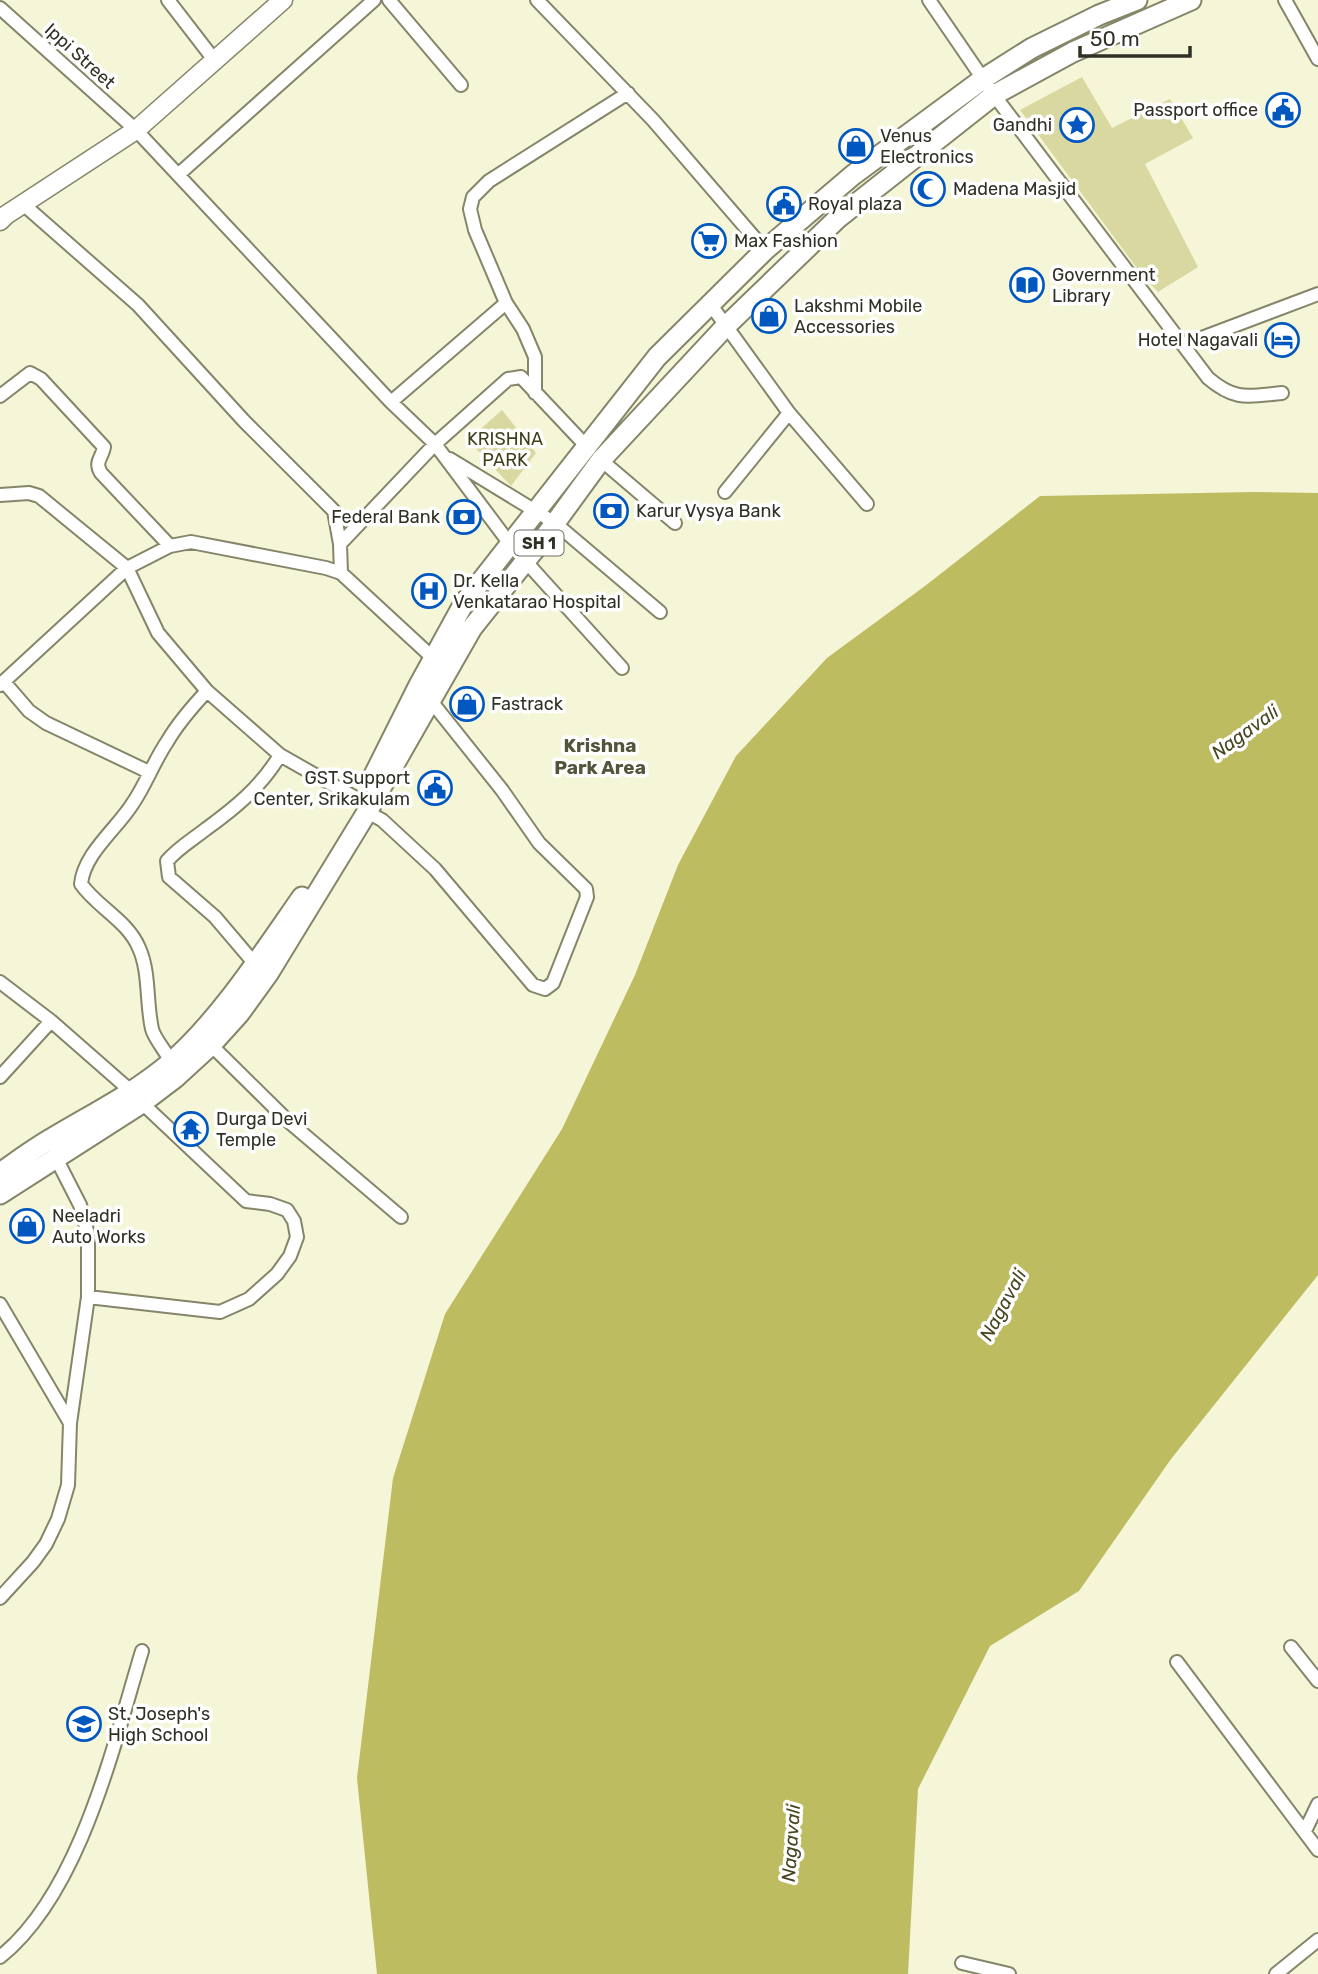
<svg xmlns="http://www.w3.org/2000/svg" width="1318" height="1974" font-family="Rubik,sans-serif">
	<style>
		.green { fill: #d8d8a0 }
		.water { fill: #bdbc61 }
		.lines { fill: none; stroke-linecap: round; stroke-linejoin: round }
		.street-casing { stroke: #85856a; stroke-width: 16 }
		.secondary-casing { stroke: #85856a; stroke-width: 21 }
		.primary-casing { stroke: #85856a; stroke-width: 23 }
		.street { stroke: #fff; stroke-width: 12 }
		.secondary { stroke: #fff; stroke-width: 18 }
		.primary { stroke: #fff; stroke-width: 19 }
		.labels { text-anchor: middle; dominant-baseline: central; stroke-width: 7; stroke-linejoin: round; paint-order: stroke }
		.shield { fill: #fff; stroke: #6e6e66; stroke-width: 2 }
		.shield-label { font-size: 16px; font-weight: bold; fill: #303025 }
		.street-label { font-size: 18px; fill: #303025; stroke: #fff }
		.poi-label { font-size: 18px; fill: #303025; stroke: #fff; text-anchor: start }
		.park-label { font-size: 18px; fill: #3f3e17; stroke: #fff }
		.water-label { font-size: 19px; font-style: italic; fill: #47461f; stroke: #fff }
		.neighbourhood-label { font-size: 19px; font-weight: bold; fill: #54543b; stroke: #fff }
	</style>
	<rect width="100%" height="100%" fill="#f5f5d8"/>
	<path class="green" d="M1082,77L1112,128L1170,99L1193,138L1145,164L1198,267L1158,292L1142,275L1020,110Z
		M502,410L536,453L511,486L468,440Z"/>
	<path class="water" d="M1253,492L1318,493V1275L1171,1459L1079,1591L990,1646L918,1789L908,1974H377L357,1778L393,1478L445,1314L562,1129L635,975L678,865L736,756L827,658L925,586L1040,496Z"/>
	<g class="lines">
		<g class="street-casing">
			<path id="street" d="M168,0L215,61
				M389,0L461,85
				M537,0L653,120L765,250
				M929,0L994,95L1208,378C1236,402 1249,396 1282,393
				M1285,0L1318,59
				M0,8L136,130L391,402L435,444L510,544L622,668
				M179,174L374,0
				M23,204L138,305L244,421L334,511L340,544L341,573
				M711,305L789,413L867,504
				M1183,345L1318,294
				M535,393V357L523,329L506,303L475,230L470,209L473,197L489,181L628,93
				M0,396L30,373L41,379L104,447C102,459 94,461 101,473L170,546
				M391,402L506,303
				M450,459L555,523L660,612
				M601,460L675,523
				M725,492L789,413
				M0,495L29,493L39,496L127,568L158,633L207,691
				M340,544L435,444L508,379L521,377L588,448
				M4,682L29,711L46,723L149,772
				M0,685L127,568L170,546L191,542L326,568L341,573L433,658
				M367,812L382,820L435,869L533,985L545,989L553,983L587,897L586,889L539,843L502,790L431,701
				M255,964L215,917L169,877L167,861C178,848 192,840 206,829C235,808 261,787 280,755
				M0,982L51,1021L132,1092
				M211,1045L288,1121L401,1217
				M171,1062C166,1051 155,1040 152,1029C146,1003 150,972 139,948C128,921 97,907 81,884C84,853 117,829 133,803C146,784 154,761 167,742C178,723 192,707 207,691L280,755L361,801
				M0,1077L51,1021
				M88,1297L220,1312L249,1299L277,1274L290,1256L297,1237L294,1221L287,1210L270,1204L246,1201L142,1103
				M0,1304L70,1423
				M0,1598L33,1562L46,1544L58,1519L68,1485L70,1423L88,1297V1234L80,1205L56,1158
				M1291,1647L1318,1681
				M1177,1662L1318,1850
				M1305,1831L1318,1804
				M0,1957C80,1893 113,1747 142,1651
				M962,1963L1009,1974
				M1276,1974L1318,1940"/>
		</g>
		<g class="secondary-casing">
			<path id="secondary" d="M0,221L6,215L136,130L283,0"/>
		</g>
		<g class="primary-casing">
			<path id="primary" d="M371,781L419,685L464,603L657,357L765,250L853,175L983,79L1032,48L1099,15L1137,0
				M0,1173C16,1162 32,1150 49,1140C90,1115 132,1095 170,1063C219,1021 265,950 302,897
				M0,1194L142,1103L175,1078L211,1045L239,1014L268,974L367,812L472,628L547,534L601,460L725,327L838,218L994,95L1073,52L1191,0"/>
		</g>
		<use href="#street" class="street"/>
		<use href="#secondary" class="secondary"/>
		<use href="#primary" class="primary"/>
	</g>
	<defs>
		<g id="civic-ring" transform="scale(1.75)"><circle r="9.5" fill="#fff" stroke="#0057c0" stroke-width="1.5"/><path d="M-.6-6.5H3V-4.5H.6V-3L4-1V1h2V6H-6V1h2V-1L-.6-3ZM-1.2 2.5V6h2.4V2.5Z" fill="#0057c0"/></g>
		<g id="sight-ring" transform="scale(1.75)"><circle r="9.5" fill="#fff" stroke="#0057c0" stroke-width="1.5"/><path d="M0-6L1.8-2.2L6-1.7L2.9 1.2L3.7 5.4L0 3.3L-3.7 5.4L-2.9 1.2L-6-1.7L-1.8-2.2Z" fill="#0057c0"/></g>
		<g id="shop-ring" transform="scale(1.75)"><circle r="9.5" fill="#fff" stroke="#0057c0" stroke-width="1.5"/><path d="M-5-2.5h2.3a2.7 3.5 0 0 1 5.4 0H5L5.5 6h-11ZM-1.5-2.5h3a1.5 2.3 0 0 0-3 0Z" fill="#0057c0"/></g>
		<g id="mosque-ring" transform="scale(1.75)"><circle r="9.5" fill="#fff" stroke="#0057c0" stroke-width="1.5"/><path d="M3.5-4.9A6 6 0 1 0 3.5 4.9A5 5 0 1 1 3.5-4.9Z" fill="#0057c0"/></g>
		<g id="supermarket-ring" transform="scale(1.75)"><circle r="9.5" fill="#fff" stroke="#0057c0" stroke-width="1.5"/><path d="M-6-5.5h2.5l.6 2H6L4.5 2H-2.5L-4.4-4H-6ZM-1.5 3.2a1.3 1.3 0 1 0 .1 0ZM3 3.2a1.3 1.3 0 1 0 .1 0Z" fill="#0057c0"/></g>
		<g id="library-ring" transform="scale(1.75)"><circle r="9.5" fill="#fff" stroke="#0057c0" stroke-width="1.5"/><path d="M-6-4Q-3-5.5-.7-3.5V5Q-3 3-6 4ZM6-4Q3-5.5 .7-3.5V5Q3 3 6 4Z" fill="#0057c0"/></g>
		<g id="hotel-ring" transform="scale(1.75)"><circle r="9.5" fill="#fff" stroke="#0057c0" stroke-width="1.5"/><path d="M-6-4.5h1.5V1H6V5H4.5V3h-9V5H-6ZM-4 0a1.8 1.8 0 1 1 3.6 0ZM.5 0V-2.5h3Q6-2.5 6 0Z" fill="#0057c0"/></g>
		<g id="bank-ring" transform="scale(1.75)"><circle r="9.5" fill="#fff" stroke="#0057c0" stroke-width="1.5"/><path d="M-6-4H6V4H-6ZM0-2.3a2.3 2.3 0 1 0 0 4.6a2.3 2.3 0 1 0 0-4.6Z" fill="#0057c0"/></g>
		<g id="hospital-ring" transform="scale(1.75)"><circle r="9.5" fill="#fff" stroke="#0057c0" stroke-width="1.5"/><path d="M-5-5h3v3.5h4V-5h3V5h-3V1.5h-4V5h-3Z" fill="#0057c0"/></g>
		<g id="temple-ring" transform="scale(1.75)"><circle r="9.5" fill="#fff" stroke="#0057c0" stroke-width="1.5"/><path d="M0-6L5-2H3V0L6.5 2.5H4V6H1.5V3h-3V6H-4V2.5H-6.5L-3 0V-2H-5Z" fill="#0057c0"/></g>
		<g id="school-ring" transform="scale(1.75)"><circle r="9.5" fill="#fff" stroke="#0057c0" stroke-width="1.5"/><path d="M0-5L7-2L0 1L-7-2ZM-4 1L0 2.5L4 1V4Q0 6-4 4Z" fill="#0057c0"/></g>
	</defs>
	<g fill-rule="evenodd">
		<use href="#civic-ring" x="1283" y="110"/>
		<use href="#sight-ring" x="1077" y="125"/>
		<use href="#shop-ring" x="856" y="146"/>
		<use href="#mosque-ring" x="928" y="189"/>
		<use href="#civic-ring" x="784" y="204"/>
		<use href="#supermarket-ring" x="709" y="241"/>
		<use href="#library-ring" x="1027" y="285"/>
		<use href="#shop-ring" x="769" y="316"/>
		<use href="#hotel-ring" x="1282" y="340"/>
		<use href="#bank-ring" x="611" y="511"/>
		<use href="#bank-ring" x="464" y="517"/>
		<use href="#hospital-ring" x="429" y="591"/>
		<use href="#shop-ring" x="467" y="704"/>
		<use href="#civic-ring" x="435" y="788"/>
		<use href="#temple-ring" x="191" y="1129"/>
		<use href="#shop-ring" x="27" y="1226"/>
		<use href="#school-ring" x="84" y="1724"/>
	</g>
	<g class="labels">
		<rect class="shield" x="514.5" y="530.5" width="49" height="25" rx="5"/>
		<g class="shield-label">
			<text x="539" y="543">SH 1</text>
		</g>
		<g class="street-label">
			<text transform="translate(80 56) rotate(42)">Ippi Street</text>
		</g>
		<g class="poi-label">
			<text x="1258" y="110" text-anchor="end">Passport office</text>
			<text x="1052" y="125" text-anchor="end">Gandhi</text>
			<text x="880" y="136">Venus<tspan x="880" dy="21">Electronics</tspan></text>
			<text x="953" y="189">Madena Masjid</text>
			<text x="808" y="204">Royal plaza</text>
			<text x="734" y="241">Max Fashion</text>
			<text x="1052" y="275">Government<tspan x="1052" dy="21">Library</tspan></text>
			<text x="794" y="306">Lakshmi Mobile<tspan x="794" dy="21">Accessories</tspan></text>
			<text x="1258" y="340" text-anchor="end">Hotel Nagavali</text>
			<text x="636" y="511">Karur Vysya Bank</text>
			<text x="440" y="517" text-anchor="end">Federal Bank</text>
			<text x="453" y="581">Dr. Kella<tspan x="453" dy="21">Venkatarao Hospital</tspan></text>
			<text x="491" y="704">Fastrack</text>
			<text x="410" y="778" text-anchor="end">GST Support<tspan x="410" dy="21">Center, Srikakulam</tspan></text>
			<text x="216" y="1119">Durga Devi<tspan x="216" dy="21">Temple</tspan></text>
			<text x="52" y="1216">Neeladri<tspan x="52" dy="21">Auto Works</tspan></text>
			<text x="108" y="1714">St. Joseph's<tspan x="108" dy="21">High School</tspan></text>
		</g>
		<g class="park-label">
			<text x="505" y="439">KRISHNA<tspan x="505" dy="21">PARK</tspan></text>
		</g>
		<g class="water-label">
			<text transform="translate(1245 732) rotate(-36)">Nagavali</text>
			<text transform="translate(1003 1305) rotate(-62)">Nagavali</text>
			<text transform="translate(791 1843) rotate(-86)">Nagavali</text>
		</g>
		<g class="neighbourhood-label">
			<text x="600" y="745">Krishna<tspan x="600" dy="22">Park Area</tspan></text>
		</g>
	</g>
	<path d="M1080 46v10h110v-10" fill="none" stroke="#303025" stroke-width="3.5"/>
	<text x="1090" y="46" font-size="21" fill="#303025" stroke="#ffffff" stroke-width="5" paint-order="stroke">50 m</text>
</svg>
